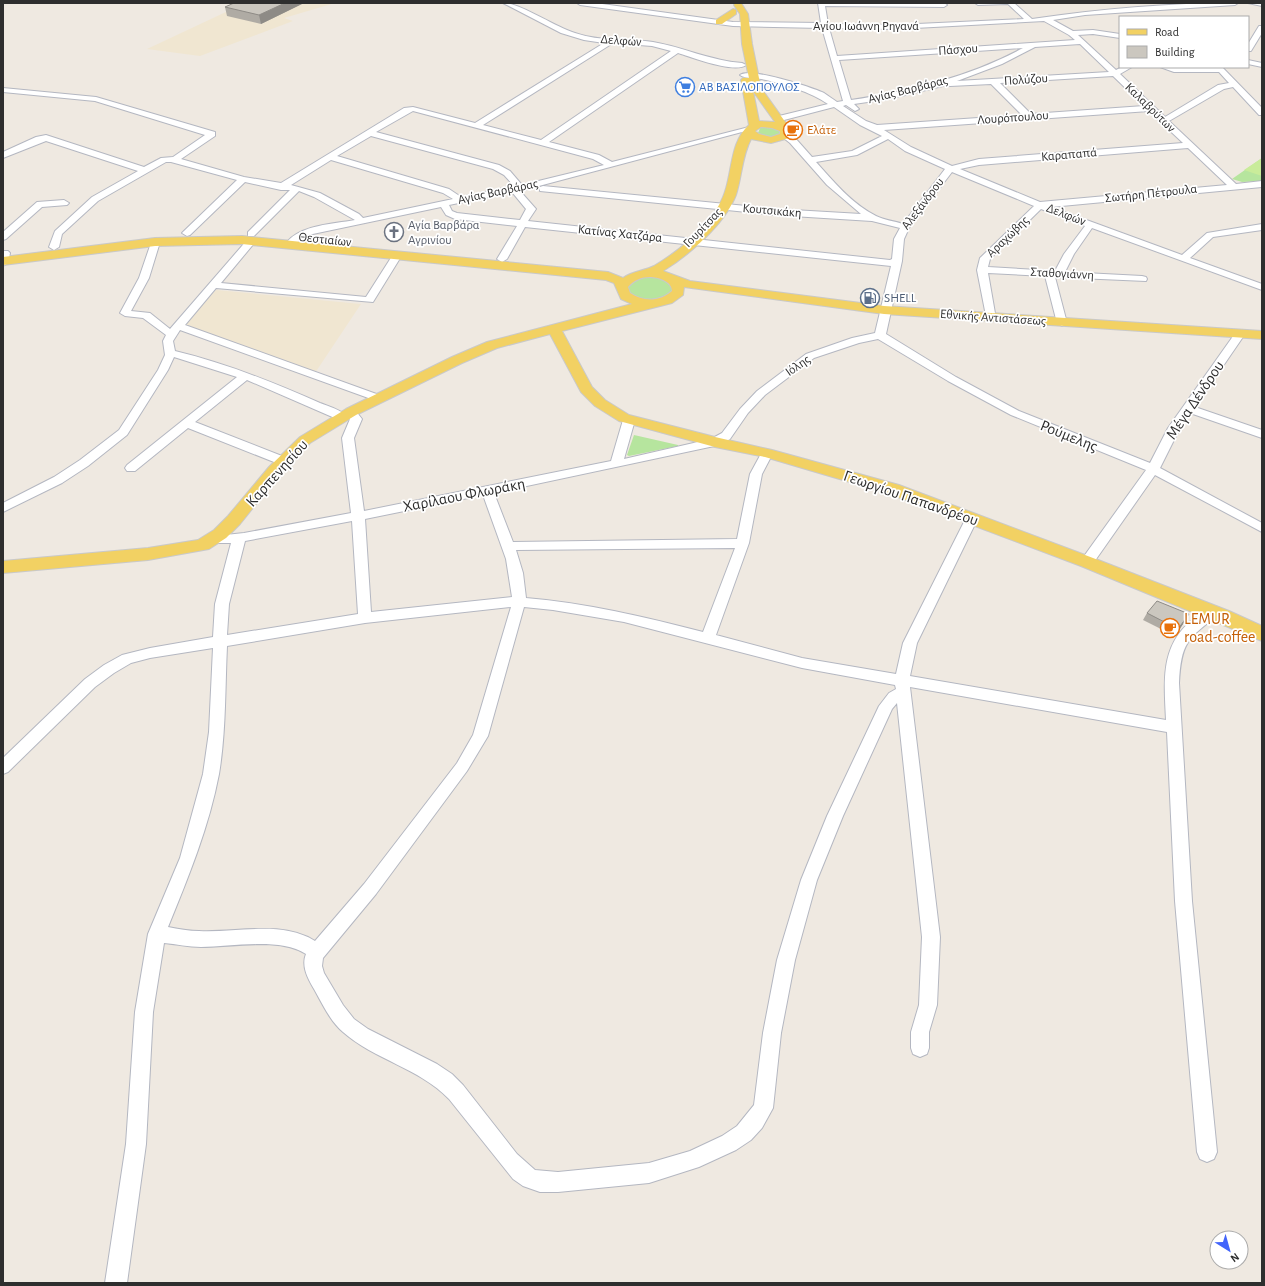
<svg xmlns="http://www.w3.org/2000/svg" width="1265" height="1286" font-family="'Alegreya Sans',sans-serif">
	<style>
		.education { fill: #f0e6d1 }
		.green { fill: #b6e59e }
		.pitch { fill: #c9ec9a }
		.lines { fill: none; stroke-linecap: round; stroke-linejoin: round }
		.minor-casing { stroke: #b4b7c1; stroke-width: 2 }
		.major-casing { stroke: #c9c9c9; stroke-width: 2 }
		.minor { fill: #fff; fill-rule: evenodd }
		.major { fill: #f2d163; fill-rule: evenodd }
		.wall { fill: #afaba4 }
		.shaded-wall { fill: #8e8b86 }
		.building { fill: #cbc7bf; stroke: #8e8b86 }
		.labels { text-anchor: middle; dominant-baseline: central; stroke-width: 3.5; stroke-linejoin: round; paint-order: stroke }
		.far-street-label { font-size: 13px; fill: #2e2e2e; stroke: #fff }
		.far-shop-label { font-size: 13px; fill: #366cbe; stroke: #fff; text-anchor: start }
		.far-food-label { font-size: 13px; fill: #c56008; stroke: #fff; text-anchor: start }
		.far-worship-label { font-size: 13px; fill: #5b616d; stroke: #fff; text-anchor: start }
		.far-service-label { font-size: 13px; fill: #4e5e75; stroke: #fff; text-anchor: start }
		.street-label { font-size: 16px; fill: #2e2e2e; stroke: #fff }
		.food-label { font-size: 16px; fill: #c56008; stroke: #fff; text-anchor: start }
	</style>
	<rect width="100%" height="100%" fill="#efe9e1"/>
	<path class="education" d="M245,3H335L284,18L293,21L200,56L147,49Z
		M216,290L361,304L315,373L184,326Z"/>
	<path class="green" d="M770,127L779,130L781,133C774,139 765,138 758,133L760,128Z
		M1262,158V181L1242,182L1232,179Z
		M648,276L663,278L674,289L668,297L648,301L630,294L627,287L634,279Z
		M634,435L678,445V446L629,456L627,455Z"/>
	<path class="pitch" d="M1262,158V176L1244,170Z"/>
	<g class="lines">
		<g class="minor-casing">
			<path id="minor" d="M503,3C520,3 555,27 575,33C601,42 627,38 653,42C683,47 711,61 742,63L746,65C735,74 691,57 678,53L549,142L599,155L612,162L753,126L757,128L520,191L536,209L528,221L890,260L892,259L894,239L900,228L872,221L776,215L540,191V187L543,186L776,209L861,214L827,185L790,143L781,136L785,134L796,139L812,157L852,151L882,136L860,125L834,107L784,120L775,121V117L828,104C811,92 782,83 761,79C754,77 745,79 740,75C750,67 811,87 824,93C828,96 833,99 837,102L843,101L822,28L733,26L580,5L577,3H595L733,22L821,23L818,3H944L947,5L944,7L825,6L828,24L896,25L1024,19L1008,4L978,5L975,3H1014L1032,19C1100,9 1169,3 1238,3L1235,5L1085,15L1053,20L1073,31L1093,30L1120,34V38L1093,34L1078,35L1116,70L1122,67H1132L1120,74L1165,117L1218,85L1229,83L1219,72H1174L1160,67H1222L1262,108V115H1259L1233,87L1224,89L1169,121L1236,184L1262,181V187L1051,207L1182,255L1207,233L1262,224V230L1213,237L1190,258L1262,284V290L1092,228L1074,254L1065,272L1142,276L1146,277L1147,279L1146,281L1055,277L1067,323L1062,326L1057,323L1045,276L988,273L996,319L991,322L987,321L977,270L980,258L1034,206L952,172L909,228L904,239L902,261L886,334L956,377L1019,411L1150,463L1168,428L1236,332H1244L1245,334L1195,407L1262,430V438L1190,413L1180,428L1160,468L1262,523V532L1155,475L1092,565H1082L1080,562L1082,559L1146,470L1011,415L948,381L878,339L859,343L814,358L765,395L748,413L730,439L719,445L494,493L513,542L737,539L750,474L763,450H771L773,453L762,474L749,543L716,635L802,658L896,674L903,643L966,518L968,515H976L978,518L917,643L910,676L1166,720C1164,679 1160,643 1196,617C1203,612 1209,606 1218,609L1220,612L1218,615C1187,639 1181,643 1179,683L1192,901L1217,1152L1214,1159L1207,1162L1200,1159L1197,1152L1175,901L1167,732L910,687L940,937L937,1005L929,1032V1048L927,1054L920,1057L913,1054L911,1048V1032L919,1005L922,937L897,703L892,709L843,816L817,880L795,960L781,1033L773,1108L762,1128L751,1140L736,1150L699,1167L649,1183L558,1192H540L523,1186L513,1179L449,1099C419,1068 375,1060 343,1032C330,1021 322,1003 314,989C308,979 301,966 306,954C279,937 232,947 201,947C189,947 176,944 164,943L153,1012L146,1144L127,1283H105L126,1144L135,1012L148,934L180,858L203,774L209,732L213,648L150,658L131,663L114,673L95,687L8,772L3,774V758L85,679L104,665L122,655L150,648L213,637L215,604L231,543H207L206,540L207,537L244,533L351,513L342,438L350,419L345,412L347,410H355L362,419L354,438L364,511L611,461L623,420L629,416L635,420L624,459L711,439L722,433L740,409L757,391L806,354L852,338L875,333L891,266L525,227L507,259L502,262L497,259L517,226L455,219L446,215L441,207L308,235C300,239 294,248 287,246V242C301,225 333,224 355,220L314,197L299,191L254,236H248V232L290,190H281L245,182L190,235L187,236L182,233L184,231L237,180L171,162H166L98,201L62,234L59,247L54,250L49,247L55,231L92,197L138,171L46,141L3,158V152L36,137L46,135L144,167L161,158L173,157L205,135L95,101L3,92V88L96,97L215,132V136L181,159L244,177L281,183L404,108L413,107L475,123L604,43L584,40L561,33ZM1044,21L1069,35L1075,40L837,56L829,28L896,29ZM613,43L652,46L671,51L541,140L483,125ZM1080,44L1109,72L957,81L1002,64L1035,47ZM1023,48C969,77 911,91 851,100L839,60ZM1113,76L1144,106L1031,114L1000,83ZM991,84L1022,115L877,125L866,121L843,106L846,105L855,111L859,109L854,104L888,99L947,85L950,86ZM413,111L593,159L604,165L522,185L510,171L499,165L376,132ZM1149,111L1183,143L979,159L952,166L911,147L884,130ZM371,136L493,169L504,175L514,186L461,197L449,189L337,156ZM888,139L905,151L945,169L903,224C894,221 884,220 876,216C852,204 833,181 816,162L857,155ZM1188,148L1227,185L1040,202L960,169L979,165ZM331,160L443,193L453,199L363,218L359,214L320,193L291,185ZM512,192L526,209L520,220L457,213L452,211L449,205ZM1041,209L1085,226L1064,254L1055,271L988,267L990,259ZM483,495L506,559L512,597L371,612L365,519ZM352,521L358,614L227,635L229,604L245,541ZM735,548L703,632C645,617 586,603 526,598L523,573L516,550ZM511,607L473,735L457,763L364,884L315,941C281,920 237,933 199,931C189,931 178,929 168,927C188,878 209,827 219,774C226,732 225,688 227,646L365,623ZM524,607L553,610L624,622L802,668L895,685L896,689L889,693L879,706L827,816L801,880L777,960L763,1033L754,1105L737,1126L722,1136L690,1151L649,1163L558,1172L535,1170L517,1154L463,1085L452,1074L437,1064L368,1029L354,1019L343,1005L324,973L322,966L323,958L376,894L467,771L488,736Z
				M1248,3H1262V6Z
				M1259,26H1262V33L1251,51H1248V44Z
				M1248,60L1262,63V67L1248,64Z
				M64,200L69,203L67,205L42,207L6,239L3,240V232L37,202Z
				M251,238L256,241L221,283L366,297L394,253H400L402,255L373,302L216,288L185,325L382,396L384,398L382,400H374L180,330L173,341L175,351C225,363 273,382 320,403C328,406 342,410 347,417L341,420L337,419L247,380L195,422L287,458L289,461L287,464H279L188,428L135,471H127L125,468L127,465L237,377L174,357L168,370L127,435L88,466L62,483L3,512V503L54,477L80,460L119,430L158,370L165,355L163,341L166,335L143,318L125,316L120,313L139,278L152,240H158L160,242L149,278L131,311L150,313L170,329L248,239Z
				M3,251H8L10,253L8,263L3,266Z"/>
		</g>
		<g class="major-casing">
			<path id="major" d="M735,3H741L748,14L752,44L761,88L791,130L789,138L771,143L751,139C742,156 742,176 736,195C725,224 689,255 663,271L690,281L884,306L1262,331V339L884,314L684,287L683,295L672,303L562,331L592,387L605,400L629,415L715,437L772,450L899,485L1093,558L1229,611L1262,626V641L1081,566L887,493L765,457L715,447L619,421L595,406L581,392L550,334L497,348L462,363L356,415L310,443L279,475L240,524L226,538L209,549L148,560L3,573V561L148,548L198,540L214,530L228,516L269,467L300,437L346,409L452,357L487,342L632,304L621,299L614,283L606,280L242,244L155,246L3,265V257L155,238L242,236L608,272L623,278C633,271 644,271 654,266C678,252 705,229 719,205C734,181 727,144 749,125L741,80L743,78H749L742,44L740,14L734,5ZM753,91L775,122L759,121ZM761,127L772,128L780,131V134L771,137L759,134L755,131ZM650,277C658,277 672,281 672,291C660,302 643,302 630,293L628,287C634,280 641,277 650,277Z
				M733,9L736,10V14L722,24H716V20Z"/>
		</g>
		<use href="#minor" class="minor"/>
		<use href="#major" class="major"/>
	</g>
	<path class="wall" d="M304,3L261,24L227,16L225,7Z
		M1147,613L1185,621L1175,636L1143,620Z"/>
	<path class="shaded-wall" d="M285,3H304L261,24L259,15Z
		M1189,614L1185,621L1175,636L1178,629Z"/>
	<path class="building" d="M234,3H285L259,15L225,7Z
		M1157,601L1189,614L1178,629L1147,613Z"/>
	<defs>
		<g id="supermarket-ring" transform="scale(1)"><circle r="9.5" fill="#fff" stroke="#3f7fe0" stroke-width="1.5"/><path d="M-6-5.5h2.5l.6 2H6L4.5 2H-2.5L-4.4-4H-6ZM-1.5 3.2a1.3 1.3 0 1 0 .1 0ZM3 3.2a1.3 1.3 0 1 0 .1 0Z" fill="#3f7fe0"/></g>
		<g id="cafe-ring" transform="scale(1)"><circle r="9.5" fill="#fff" stroke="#e8710a" stroke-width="1.5"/><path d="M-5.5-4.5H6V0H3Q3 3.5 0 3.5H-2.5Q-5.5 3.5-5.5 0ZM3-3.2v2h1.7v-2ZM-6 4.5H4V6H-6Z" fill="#e8710a"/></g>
		<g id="church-ring" transform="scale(1)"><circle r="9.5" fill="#fff" stroke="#6b7280" stroke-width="1.5"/><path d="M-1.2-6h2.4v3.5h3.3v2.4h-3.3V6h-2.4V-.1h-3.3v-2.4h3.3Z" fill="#6b7280"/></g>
		<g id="fuel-ring" transform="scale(1)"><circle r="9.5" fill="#fff" stroke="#5c6f8a" stroke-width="1.5"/><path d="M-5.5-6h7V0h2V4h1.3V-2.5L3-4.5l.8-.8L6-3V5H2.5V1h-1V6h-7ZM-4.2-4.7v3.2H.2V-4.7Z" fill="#5c6f8a"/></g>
	</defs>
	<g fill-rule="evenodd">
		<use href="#supermarket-ring" x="685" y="87"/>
		<use href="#cafe-ring" x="793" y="130"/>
		<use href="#church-ring" x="394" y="232"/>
		<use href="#fuel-ring" x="870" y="298"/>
		<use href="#cafe-ring" x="1170" y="628"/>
	</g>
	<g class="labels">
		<g class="far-street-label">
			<text x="866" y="26">Αγίου Ιωάννη Ρηγανά</text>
			<text transform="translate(621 41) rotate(4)">Δελφών</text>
			<text transform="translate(958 50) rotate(-4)">Πάσχου</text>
			<text transform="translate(1026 80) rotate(-4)">Πολύζου</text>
			<text transform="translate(908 90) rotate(-14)">Αγίας Βαρβάρας</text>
			<text transform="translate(1150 108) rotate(44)">Καλαβρύτων</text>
			<text transform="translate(1013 118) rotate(-4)">Λουρόπουλου</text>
			<text transform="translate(1069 155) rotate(-5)">Καραπαπά</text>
			<text transform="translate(498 192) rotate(-12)">Αγίας Βαρβάρας</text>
			<text transform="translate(1151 194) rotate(-6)">Σωτήρη Πέτρουλα</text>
			<text transform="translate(923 204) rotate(-53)">Αλεξάνδρου</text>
			<text transform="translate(772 211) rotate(5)">Κουτσικάκη</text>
			<text transform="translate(1066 215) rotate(21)">Δελφών</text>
			<text transform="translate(703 228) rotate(-46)">Γουρίτσας</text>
			<text transform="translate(620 234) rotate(6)">Κατίνας Χατζάρα</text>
			<text transform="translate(1008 237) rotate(-44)">Αραχώβης</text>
			<text transform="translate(325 240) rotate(6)">Θεστιαίων</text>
			<text transform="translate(1062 274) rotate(3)">Σταθογιάννη</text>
			<text transform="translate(993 318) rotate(4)">Εθνικής Αντιστάσεως</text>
			<text transform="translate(798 366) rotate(-35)">Ιόλης</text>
		</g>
		<g class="far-shop-label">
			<text x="699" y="87">ΑΒ ΒΑΣΙΛΟΠΟΥΛΟΣ</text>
		</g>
		<g class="far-food-label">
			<text x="807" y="130">Ελάτε</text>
		</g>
		<g class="far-worship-label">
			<text x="408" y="225">Αγία Βαρβάρα<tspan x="408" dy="15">Αγρινίου</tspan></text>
		</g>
		<g class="far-service-label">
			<text x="884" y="298">SHELL</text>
		</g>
		<g class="street-label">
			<text transform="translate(1195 400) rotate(-56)">Μέγα Δένδρου</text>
			<text transform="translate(1069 436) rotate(22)">Ρούμελης</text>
			<text transform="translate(277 473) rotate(-48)">Καρπενησίου</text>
			<text transform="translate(464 495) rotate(-11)">Χαρίλαου Φλωράκη</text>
			<text transform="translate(911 498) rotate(19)">Γεωργίου Παπανδρέου</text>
		</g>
		<g class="food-label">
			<text x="1184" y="619">LEMUR<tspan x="1184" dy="18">road-coffee</tspan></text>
		</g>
	</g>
	<rect width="1265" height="1286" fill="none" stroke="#2e2e2e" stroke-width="8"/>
	<rect x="1119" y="16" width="130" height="52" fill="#ffffff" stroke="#ababab"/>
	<rect x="1127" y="29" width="20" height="6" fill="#f2d163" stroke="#ababab"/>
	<text x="1155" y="36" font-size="12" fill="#2e2e2e">Road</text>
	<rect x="1127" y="46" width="20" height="12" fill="#cbc7bf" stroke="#ababab"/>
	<text x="1155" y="56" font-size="12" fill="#2e2e2e">Building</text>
	<g transform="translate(1229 1250) rotate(143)"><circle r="19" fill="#ffffff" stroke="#ababab"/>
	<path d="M0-3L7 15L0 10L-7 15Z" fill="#4264fb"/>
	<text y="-6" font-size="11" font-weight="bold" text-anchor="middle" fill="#2e2e2e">N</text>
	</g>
</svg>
